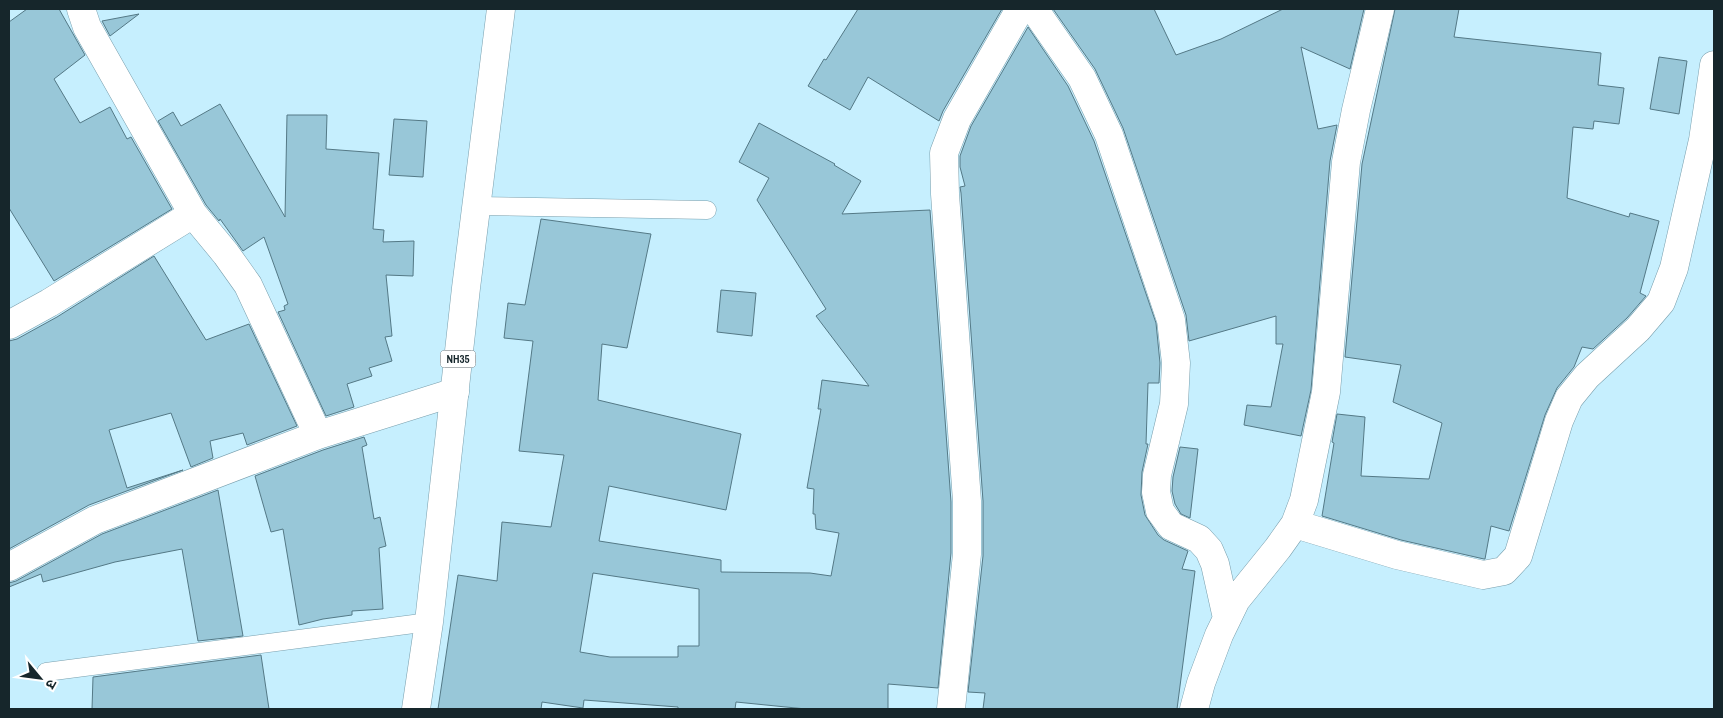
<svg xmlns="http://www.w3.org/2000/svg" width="1723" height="718" font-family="'Archivo Narrow','Noto Sans Devanagari',sans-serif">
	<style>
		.building { fill: #98c7d8; stroke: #547986; fill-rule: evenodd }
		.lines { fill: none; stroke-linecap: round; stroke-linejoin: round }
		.service-casing { stroke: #799fad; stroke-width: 19 }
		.minor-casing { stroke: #799fad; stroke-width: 29 }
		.trunk-casing { stroke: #799fad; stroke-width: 29 }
		.service { stroke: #fff; stroke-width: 18 }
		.minor { stroke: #fff; stroke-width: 28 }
		.trunk { stroke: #fff; stroke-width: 28 }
		.labels { text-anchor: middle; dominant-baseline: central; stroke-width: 5; stroke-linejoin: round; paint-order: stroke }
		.shield { fill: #fff; stroke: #5c676b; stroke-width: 1 }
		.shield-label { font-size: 11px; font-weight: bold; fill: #16262b }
	</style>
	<rect width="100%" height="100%" fill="#c6effe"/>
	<path class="building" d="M27,9H59L85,55L54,79L80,123L110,107L127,139L131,137L172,209L54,281L9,208V22Z
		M858,9H1002L943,111L939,121L868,77L850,110L808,86L824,59L826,60Z
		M1053,9H1154L1176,55L1221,39L1283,9H1364L1350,69L1301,47L1318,129L1337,125L1330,161L1311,390L1301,436L1244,425L1247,405L1271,407L1283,344H1276V316L1189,341L1186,315L1123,128L1095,69Z
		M1395,9H1459L1454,37L1601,53L1598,85L1624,88L1619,124L1594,121L1593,129L1573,127L1567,198L1629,217L1630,213L1659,221L1640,293L1646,296L1627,318L1593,349L1582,347L1574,367L1557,388L1545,415L1509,531L1491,526L1485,559H1484L1401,540L1322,516L1334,443L1332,442L1337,414L1365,417L1361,476L1429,479L1442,423L1393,402L1401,365L1345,357L1362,164Z
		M139,14L110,36L102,21Z
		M1028,27L1068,86L1094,141L1156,323L1160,363L1159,383H1148L1146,444H1148L1142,472L1141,495L1145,515L1158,535L1164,540L1188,551L1182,569L1195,571L1177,709H983L985,693L968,692L983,556V501L961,193L960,187L965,186L960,167V156L971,126Z
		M1659,57L1687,61L1679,114L1650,109Z
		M220,104L285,217L287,115H327L326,149L379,153L373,229L384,230L383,242L414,241L413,276L386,275L392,336L385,337L392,361L369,368L372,376L347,384L354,407L326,416L278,312L285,310L284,306L288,304L264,237L243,251L220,219L219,221L206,205L158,121L173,112L181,126Z
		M394,119L427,121L423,177L389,175Z
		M759,123L835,164L834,165L861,181L842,214L930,210L951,502V553L938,688L888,684V709H806L736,702L735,709H678V707L584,700L583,708L542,702L541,709H438L458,575L497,581L502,522L551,527L564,455L519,451L533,341L504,338L508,303L525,305L541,219L651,234L627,348L602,344L598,400L741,434L726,510L609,486L599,541L721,560V572L810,573L831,576L839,533L816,529L815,514H813L814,489L807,488L821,409H818L822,380L869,386L816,316L826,309L757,200L769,178L739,162ZM593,573L699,589V646H678V657H610L580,652Z
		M154,256L206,340L249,324L297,426L247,445L243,433L210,441L213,458L191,467L171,413L109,430L127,488L183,470L89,505L9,549V341L17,339L57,317Z
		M721,290L756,293L752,336L717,332Z
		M364,437L367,445L362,447L374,519L380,517L386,546L379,548L383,609L352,611V615L323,619L299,625L283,529L271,532L255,476L323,450Z
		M1180,447L1198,449L1190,518L1181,514L1175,504L1172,491L1173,477Z
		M218,490L243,636L198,641L182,549L115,562L43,582L41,574L9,587V583L16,581L102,534Z
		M261,655L269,709H92L93,677Z"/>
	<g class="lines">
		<g class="service-casing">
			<path id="service" d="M477,206L707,210
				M46,672L429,622"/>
		</g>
		<g class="minor-casing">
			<path id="minor" d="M81,9L87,27L193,214L226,254L248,285L318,435
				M1034,9L1082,78L1109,135L1171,320L1176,363L1174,404L1157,475L1156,492L1160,511L1171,526L1199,539L1209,550L1215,564L1227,618
				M9,325L49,303L193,214
				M1295,524L1397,555L1483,575L1504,571L1518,556L1559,421L1569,398L1587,376L1638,329L1661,302L1674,268L1703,140L1714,65
				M9,567L95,520L318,435L455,392
				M951,709L967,554V501L945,194L944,153L957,119L1020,9
				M1194,709L1201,683L1219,635L1236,600L1278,548L1295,524L1304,500L1326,392L1346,162L1356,110L1380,9"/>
		</g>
		<g class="trunk-casing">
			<path id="trunk" d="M416,709L429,622L466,288L501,9"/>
		</g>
		<use href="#service" class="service"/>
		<use href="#minor" class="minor"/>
		<use href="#trunk" class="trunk"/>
	</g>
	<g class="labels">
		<rect class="shield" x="440.5" y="350.5" width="35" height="17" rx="4"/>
		<g class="shield-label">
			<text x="458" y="359">NH35</text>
		</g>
	</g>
	<rect width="1723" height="718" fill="none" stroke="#16262b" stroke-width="20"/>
	<g transform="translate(40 678) rotate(119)" stroke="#ffffff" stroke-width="4" paint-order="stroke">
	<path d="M0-4L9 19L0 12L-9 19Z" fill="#16262b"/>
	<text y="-8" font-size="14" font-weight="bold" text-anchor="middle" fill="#16262b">उ</text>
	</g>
</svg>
